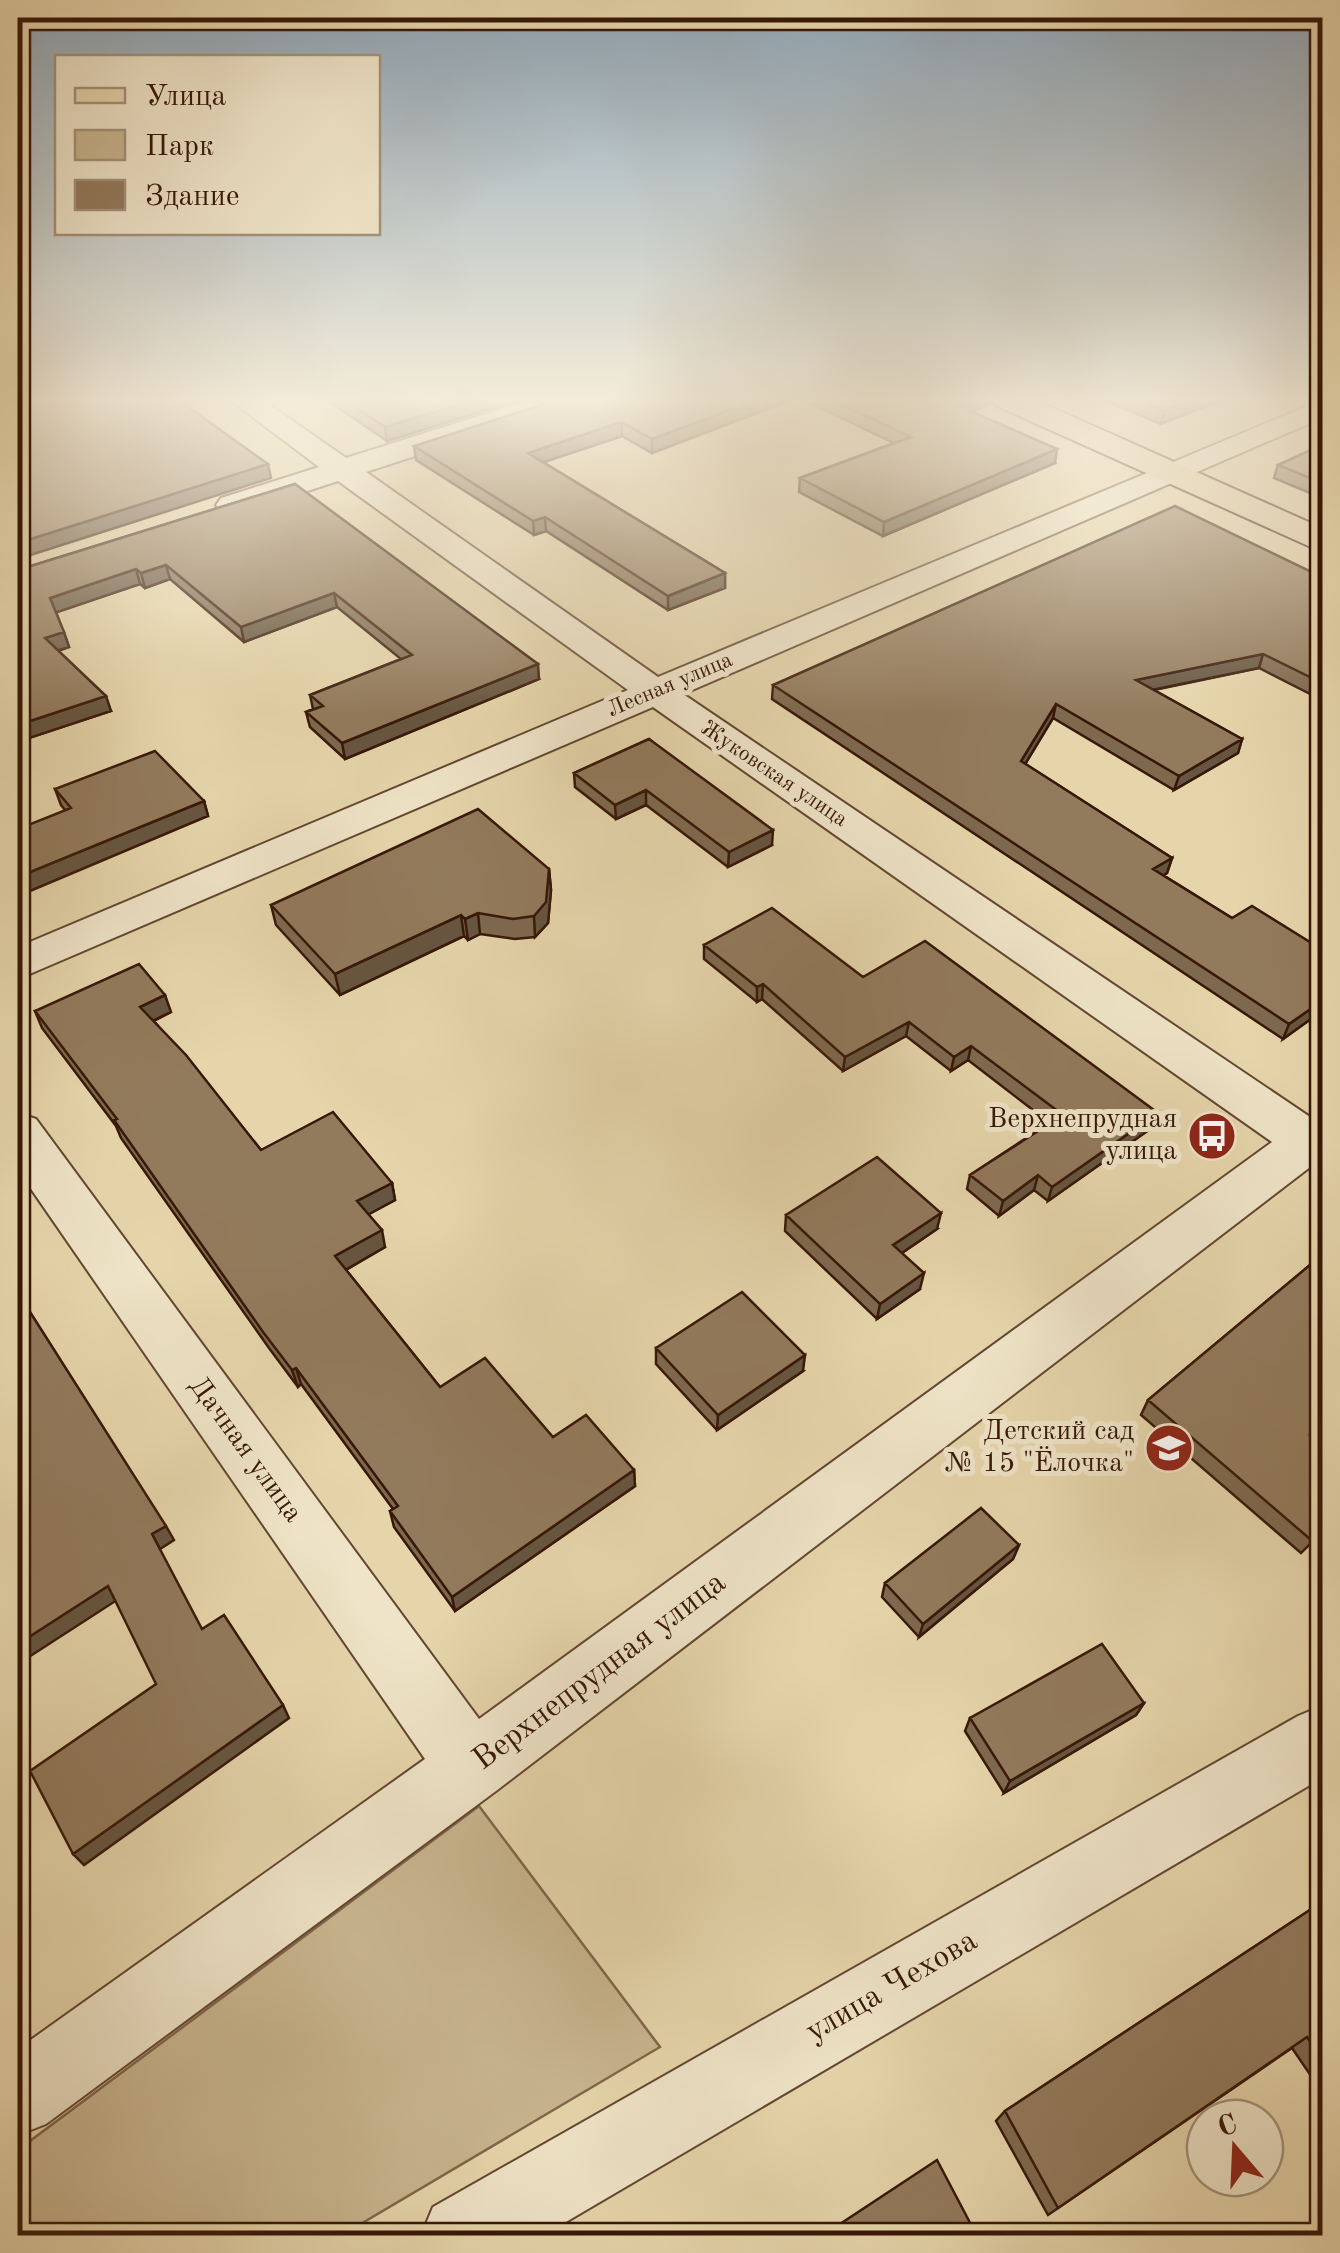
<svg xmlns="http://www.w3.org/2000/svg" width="1340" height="2253" font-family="'Old Standard TT',serif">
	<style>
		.green { fill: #c8b58f; stroke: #80664b; stroke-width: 2.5 }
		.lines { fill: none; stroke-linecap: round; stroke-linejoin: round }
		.minor-casing { stroke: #634630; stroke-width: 4 }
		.major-casing { stroke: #371707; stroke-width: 4 }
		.minor { fill: #efe4c8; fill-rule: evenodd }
		.major { fill: #e6d5ab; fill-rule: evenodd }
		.wall { fill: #7e694f; stroke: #371707; stroke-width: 2.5 }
		.shaded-wall { fill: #665540; stroke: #371707; stroke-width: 2.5 }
		.building { fill: #927a5c; stroke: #371707; stroke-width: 2.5 }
		.labels { text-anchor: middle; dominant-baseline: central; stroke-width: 10; stroke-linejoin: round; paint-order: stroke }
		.far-street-label { font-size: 22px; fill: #371707; stroke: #efe4c8 }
		.poi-label { font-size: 28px; fill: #371707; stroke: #efe4c8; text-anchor: end }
		.street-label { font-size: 28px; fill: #371707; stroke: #efe4c8 }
		.near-street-label { font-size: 32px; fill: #371707; stroke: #efe4c8 }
	</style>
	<rect width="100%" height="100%" fill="#e6d5ab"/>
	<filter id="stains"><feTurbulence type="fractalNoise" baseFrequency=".002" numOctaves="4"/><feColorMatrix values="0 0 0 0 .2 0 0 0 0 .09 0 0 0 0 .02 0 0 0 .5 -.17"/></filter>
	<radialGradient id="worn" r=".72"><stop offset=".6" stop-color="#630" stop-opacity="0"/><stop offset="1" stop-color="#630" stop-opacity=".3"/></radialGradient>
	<path class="green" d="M479,1806L660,2047L342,2235H18V2150Z"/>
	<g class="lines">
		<g class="minor-casing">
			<path id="minor" d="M229,399H261L346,458L533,399H575L571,405L366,472L658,677L1322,400V418L683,694L1310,1117L1322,1113V1158L496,1791L46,2124L18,2135V2049L425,1759L18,1170V1113L36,1119L479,1719L1272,1142L653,707L18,979V947L628,690L338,481L243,512H221L216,505L221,498L319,467Z
				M1322,1706V1778L542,2236H421L433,2207L1298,1716Z"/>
		</g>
		<g class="major-casing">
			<path id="major" d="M992,399H1033L1322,528V552L997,406Z"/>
		</g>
		<use href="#minor" class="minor"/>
		<use href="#major" class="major"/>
	</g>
	<path class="wall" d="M325,399H521L387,441Z
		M793,399L652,453L622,436L543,462L725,573V588L668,610L546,531L534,535L416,460L414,446Z
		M802,399H991V403L971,412L1055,463L883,536L799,492L800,478L894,443Z
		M1101,399H1223L1161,424Z
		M1322,445V498L1274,478L1278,465Z
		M295,484L539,679L345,759L310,727L306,712L313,709L310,695L401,659L337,607L244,642L170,579L145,588L140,584L56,612L69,647L58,651L111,711L20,741L18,736V570Z
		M1322,577V700L1259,668L1154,690L1242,739L1238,753L1174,790L1053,718L1025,764L1172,858L1167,873L1163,875L1232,918L1318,947L1322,944V1011L1283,1039L772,699L773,685Z
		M649,739L772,845L728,867L646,805L616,819L575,787L574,773Z
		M55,789L204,801L208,816L65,810L61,805Z
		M1322,862V878L1317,875Z
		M549,869L551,890L548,923L535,937L515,939L480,934L468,940L464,936L340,995L276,925L271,905Z
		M704,945L863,977L1153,1127L1048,1201L1034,1190L999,1216L967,1189L970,1175L1037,1131L1042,1117L968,1060L951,1071L906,1036L843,1071L762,999L757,1002L704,959Z
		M35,1011L171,1012L154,1021L261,1150L392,1183L395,1200L368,1214L385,1247L346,1270L440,1387L553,1437L634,1470L635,1486L455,1611L394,1527L390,1511L393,1509L301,1384L298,1387L269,1348L121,1138L116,1126L42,1028Z
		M786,1215L937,1229L902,1253L920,1289L877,1319L785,1231Z
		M1322,1255V1431L1314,1438L1322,1445V1561L1309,1545L1301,1553L1141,1415L1148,1400Z
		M656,1348L803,1371L717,1430L656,1364Z
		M1019,1545L1013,1559L919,1637L882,1597L885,1583Z
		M1144,1703L1136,1715L1004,1793L965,1731L970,1718Z
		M1322,1902V2092L1292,2048L1048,2215L996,2121L1005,2111Z"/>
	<path class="shaded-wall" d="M478,399H521L387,441L385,427Z
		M759,399H793L652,453V439Z
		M972,399H991V403L955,419L957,405Z
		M1193,399H1223L1161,424L1164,411Z
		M621,422L622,436L529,467L528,453Z
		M1057,449L1055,463L883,536L884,522Z
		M268,464L271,478L18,559V543Z
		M545,517L546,531L534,535L533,521Z
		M166,565L170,579L145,588L141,573Z
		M136,569L140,584L55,613L50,598Z
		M725,573V588L668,610V596Z
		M334,593L337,607L244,642L241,627Z
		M64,632L69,647L50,653L45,638Z
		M1263,654L1259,668L1132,694L1136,680Z
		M538,664L539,679L345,759L342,743Z
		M106,696L111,711L20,741L18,734V725Z
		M1056,704L1053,718L1018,776L1021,761Z
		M1242,739L1238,753L1174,790L1179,776Z
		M646,790V805L616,819L615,805Z
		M204,801L208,816L18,896V877Z
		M773,830L772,845L728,867L729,852Z
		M1172,858L1167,873L1149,884L1153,869Z
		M549,869L551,890L548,923L535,937L534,916Z
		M478,913L480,934L468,940L465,919Z
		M461,915L464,936L340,995L335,974Z
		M763,984L762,999L757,1002V987Z
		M165,995L171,1012L146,1024L140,1007Z
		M1322,1001V1011L1283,1039L1289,1024Z
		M909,1022L906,1036L843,1071L845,1057Z
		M971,1046L968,1060L951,1071L954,1057Z
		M1158,1113L1153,1127L1048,1201L1052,1187Z
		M1038,1175L1034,1190L999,1216L1003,1201Z
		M392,1183L395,1200L362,1218L357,1201Z
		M941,1213L937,1229L890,1261L893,1245Z
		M382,1230L385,1247L340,1273L335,1256Z
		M924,1273L920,1289L877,1319L880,1304Z
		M805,1355L803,1371L717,1430L718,1415Z
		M296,1368L301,1384L298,1387L292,1370Z
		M1322,1424V1431L1302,1450L1310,1435Z
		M634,1470L635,1486L455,1611L452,1597Z
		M166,1526L174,1540L160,1549L152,1534Z
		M1019,1545L1013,1559L919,1637L923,1624Z
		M108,1586L117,1600L18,1664V1644Z
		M1144,1703L1136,1715L1004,1793L1010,1781Z
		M283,1705L289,1718L84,1865L73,1854Z"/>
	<path class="building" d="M18,399H177L268,464L18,543Z
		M343,399H478L385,427Z
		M560,399H759L652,439L621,422L528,453L725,573L668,596L545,517L533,521L414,446Z
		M830,399H972L957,405L1057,449L884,522L800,478L911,437Z
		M1136,399H1193L1164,411Z
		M1322,445V483L1278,465Z
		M295,484L538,664L342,743L306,712L323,706L310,695L412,655L334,593L241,627L166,565L141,573L136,569L50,598L64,632L45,638L106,696L18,725V570Z
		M1175,506L1322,577V683L1263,654L1136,680L1242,739L1179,776L1056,704L1021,761L1172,858L1153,869L1232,918L1252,906L1318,947L1322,944V1001L1289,1024L773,685Z
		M649,739L773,830L729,852L646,790L615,805L574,773Z
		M155,751L204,801L18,877V829L71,808L55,789Z
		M478,809L549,869L546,902L534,916L513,919L478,913L465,919L461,915L335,974L271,905Z
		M772,908L863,977L925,941L1158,1113L1052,1187L1038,1175L1003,1201L970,1175L1049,1124L1041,1118L1055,1109L971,1046L954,1057L909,1022L845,1057L763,984L757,987L704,945Z
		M139,964L165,995L140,1007L186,1055L261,1150L333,1112L392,1183L357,1201L382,1230L335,1256L440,1387L485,1358L553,1437L586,1415L634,1470L452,1597L390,1511L398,1506L296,1368L292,1370L263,1332L114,1120L117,1119L35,1011Z
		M877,1157L941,1213L893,1245L924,1273L880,1304L786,1215Z
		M1322,1255V1424L1310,1435L1322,1445V1536L1318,1531L1310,1539L1148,1400Z
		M742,1292L805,1355L718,1415L656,1348Z
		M18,1293L166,1526L152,1534L202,1629L224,1615L283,1705L73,1854L30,1771L156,1684L108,1586L18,1644Z
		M981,1508L1019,1545L923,1624L885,1583Z
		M1102,1644L1144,1703L1010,1781L970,1718Z
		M1322,1902V2059L1307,2037L1058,2208L1005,2111Z
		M937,2160L977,2236H834L831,2230Z"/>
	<linearGradient id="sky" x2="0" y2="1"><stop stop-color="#8fa7b9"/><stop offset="0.56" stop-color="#f4ecd9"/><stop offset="1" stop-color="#f4ecd9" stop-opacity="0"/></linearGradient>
	<rect width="1340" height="714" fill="url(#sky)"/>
	<defs>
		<g id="bus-disc" transform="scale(2.5)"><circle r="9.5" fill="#8f2418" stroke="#efe4c8"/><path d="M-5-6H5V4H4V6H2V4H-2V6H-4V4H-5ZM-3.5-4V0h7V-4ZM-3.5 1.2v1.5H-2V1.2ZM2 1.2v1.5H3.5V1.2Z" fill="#fff"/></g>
		<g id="school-disc" transform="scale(2.5)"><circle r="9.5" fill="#8f2418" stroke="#efe4c8"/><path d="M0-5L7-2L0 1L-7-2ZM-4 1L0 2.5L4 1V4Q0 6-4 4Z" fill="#fff"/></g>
	</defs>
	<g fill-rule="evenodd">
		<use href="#bus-disc" x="1212" y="1136"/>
		<use href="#school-disc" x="1169" y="1448"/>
	</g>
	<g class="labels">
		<g class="far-street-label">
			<text transform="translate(670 685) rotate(-23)">Лесная улица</text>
			<text transform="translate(774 774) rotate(34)">Жуковская улица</text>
		</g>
		<g class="poi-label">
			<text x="1177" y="1120">Верхнепрудная<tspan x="1177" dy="32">улица</tspan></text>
			<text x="1134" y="1432">Детский сад<tspan x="1134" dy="32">№ 15 "Ёлочка"</tspan></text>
		</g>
		<g class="street-label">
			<text transform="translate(245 1450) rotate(54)">Дачная улица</text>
		</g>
		<g class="near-street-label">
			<text transform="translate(600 1672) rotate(-37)">Верхнепрудная улица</text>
			<text transform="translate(892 1987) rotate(-30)">улица Чехова</text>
		</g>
	</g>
	<rect width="1340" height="2253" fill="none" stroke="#e6d5ab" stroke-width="60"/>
	<rect x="20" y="20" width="1300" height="2213" fill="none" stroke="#371707" stroke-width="5"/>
	<rect x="30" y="30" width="1280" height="2193" fill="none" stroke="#371707" stroke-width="2.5"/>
	<rect x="55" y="55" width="325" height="180" fill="#efe4c8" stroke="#a5927b" stroke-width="2.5"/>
	<rect x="75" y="88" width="50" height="15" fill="#e6d5ab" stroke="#a5927b" stroke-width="2.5"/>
	<text x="145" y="105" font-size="30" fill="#371707">Улица</text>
	<rect x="75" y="130" width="50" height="30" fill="#c8b58f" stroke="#a5927b" stroke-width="2.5"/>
	<text x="145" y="155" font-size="30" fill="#371707">Парк</text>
	<rect x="75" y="180" width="50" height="30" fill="#927a5c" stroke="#a5927b" stroke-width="2.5"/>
	<text x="145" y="205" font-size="30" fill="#371707">Здание</text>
	<g transform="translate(1235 2148) rotate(341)"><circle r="48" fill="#efe4c8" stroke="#a5927b" stroke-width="2.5"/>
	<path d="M0-8L18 38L0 25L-18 38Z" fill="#8f2418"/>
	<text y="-15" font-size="28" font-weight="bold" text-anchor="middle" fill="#371707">С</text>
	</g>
	<rect width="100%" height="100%" filter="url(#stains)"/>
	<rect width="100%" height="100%" fill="url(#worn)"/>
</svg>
